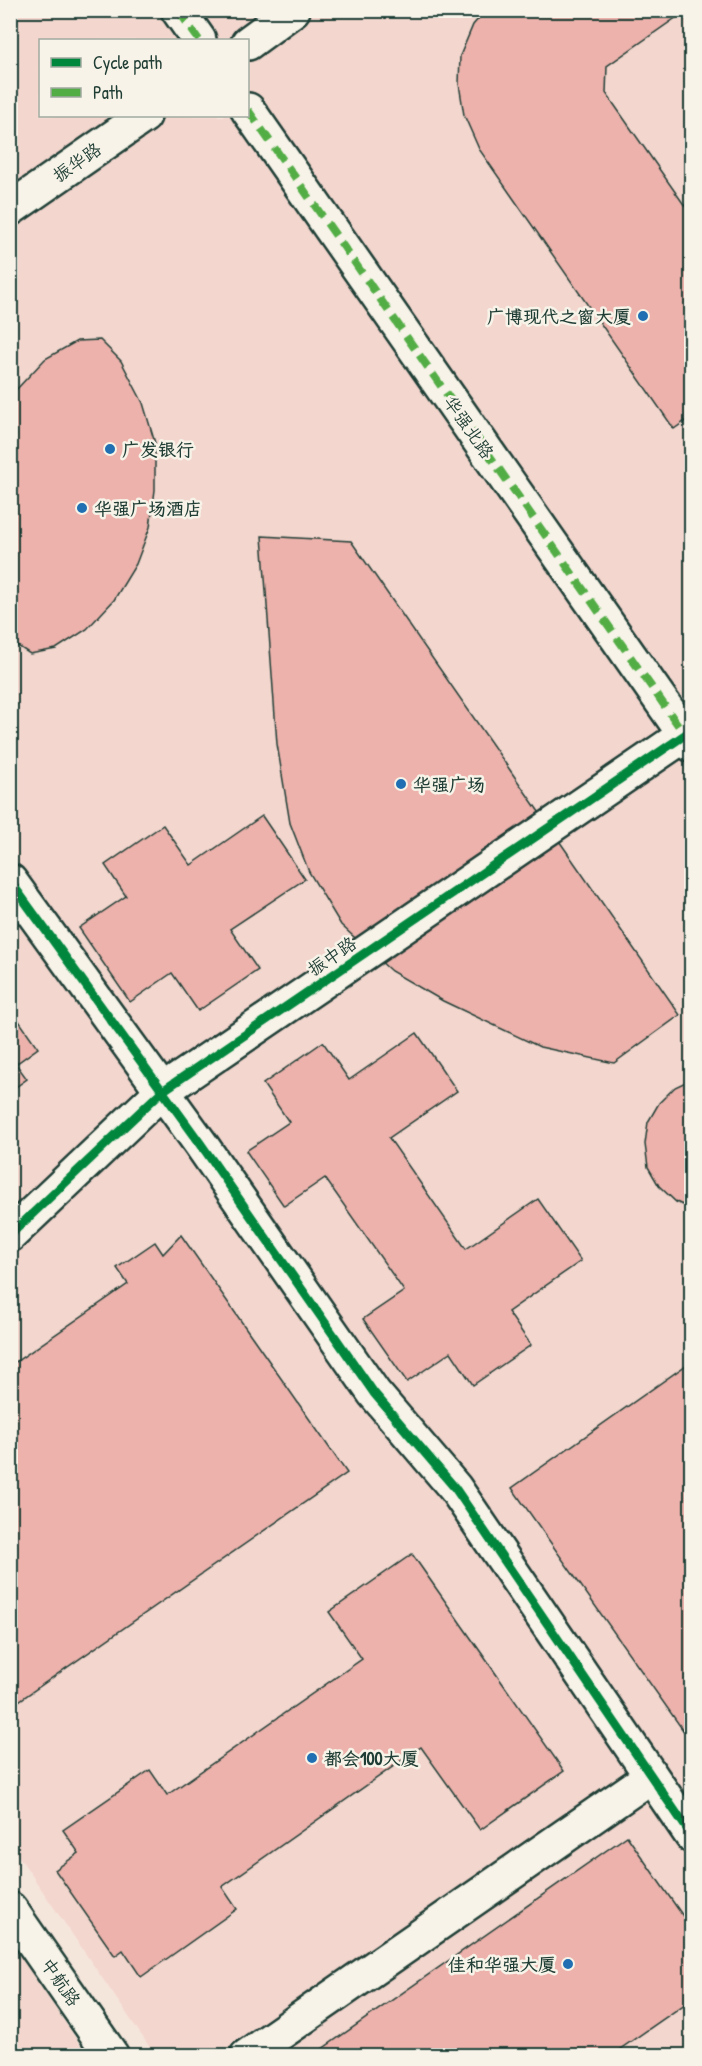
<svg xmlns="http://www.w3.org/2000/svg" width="702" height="2066" font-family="'Patrick Hand','LXGW WenKai TC',sans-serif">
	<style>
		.built { fill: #f3d6ce; fill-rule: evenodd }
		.building { fill: #edb2ac; stroke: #1f3d34; stroke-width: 1.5 }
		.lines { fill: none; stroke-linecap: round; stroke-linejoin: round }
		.street-casing { stroke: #1f3d34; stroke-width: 38 }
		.secondary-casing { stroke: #1f3d34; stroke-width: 38 }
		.street { stroke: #f7f3e8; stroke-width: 33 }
		.secondary { stroke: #f7f3e8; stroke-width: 33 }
		.quiet { stroke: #52ad45; stroke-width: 8; stroke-dasharray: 15 8; stroke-linecap: butt }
		.cycleway-casing { stroke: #f7f3e8; stroke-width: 13 }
		.cycleway { stroke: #00873e; stroke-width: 9 }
		.poi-dot { fill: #1f6fb2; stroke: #f7f3e8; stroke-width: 2 }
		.labels { text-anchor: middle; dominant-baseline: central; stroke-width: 5; stroke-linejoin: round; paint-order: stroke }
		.street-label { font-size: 18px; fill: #1f3d34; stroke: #f7f3e8 }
		.poi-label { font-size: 18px; font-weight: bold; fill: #1f3d34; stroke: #f7f3e8; text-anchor: start }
	</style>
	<rect width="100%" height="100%" fill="#f5e6dc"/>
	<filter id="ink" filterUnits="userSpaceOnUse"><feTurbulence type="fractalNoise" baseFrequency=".0167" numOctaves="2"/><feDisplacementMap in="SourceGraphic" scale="12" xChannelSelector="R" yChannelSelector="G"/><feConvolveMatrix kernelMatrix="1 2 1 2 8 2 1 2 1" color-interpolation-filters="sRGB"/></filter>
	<g filter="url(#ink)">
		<path class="built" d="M10,11H691V2055H155L11,1845ZM40,40H248V116H40Z
			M11,1943L87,2055H11Z"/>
		<path class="building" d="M486,10H687L607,66L606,93L692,216V416L674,429L479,149L464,115L459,84L460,56L473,25Z
			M100,340L121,361L143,403L155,443V490L150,527L136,564L114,600L87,629L56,649L30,654L10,641V400L15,391L45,359L77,341Z
			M262,536L351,541L680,1015L614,1063L540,1047L443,1001L391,971L341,925L309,872L290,823L277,744Z
			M262,816L305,879L230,929L258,970L198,1011L172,973L130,1002L79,928L126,896L105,865L163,825L191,865Z
			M10,1008L38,1048L16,1064L27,1079L10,1091Z
			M417,1033L457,1091L389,1138L466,1249L538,1199L581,1261L508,1312L531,1345L473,1385L451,1352L407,1382L363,1319L404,1291L325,1178L284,1206L246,1151L289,1122L263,1084L323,1042L349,1080Z
			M692,1079V1209L676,1202L659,1186L648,1167L645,1144L648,1122L659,1103L675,1087Z
			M181,1235L347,1473L10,1707V1366L128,1284L117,1268L155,1242L163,1254Z
			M692,1361V1743L512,1488Z
			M412,1554L564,1771L480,1830L421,1747L222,1887L237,1909L141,1977L123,1950L115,1956L55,1870L79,1853L63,1830L150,1770L167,1795L362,1659L329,1612Z
			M627,1836L692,1929V1999L610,2056H312Z
			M10,2038L23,2056H10Z
			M10,2038L23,2056H10Z"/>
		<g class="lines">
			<g class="street-casing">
				<path id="street" d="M178,10L199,40
					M248,110L692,745
					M10,881L200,1143L374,1393L455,1488L692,1836
					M247,2056L650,1777"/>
			</g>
			<g class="secondary-casing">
				<path id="secondary" d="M248,43L293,10
					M10,209L144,116
					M10,1235L161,1092L692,730
					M10,1909L112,2056"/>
			</g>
			<use href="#street" class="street"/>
			<use href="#secondary" class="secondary"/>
			<path class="quiet" d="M178,10L199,40
				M248,110L692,745"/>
			<g class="cycleway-casing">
				<path id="cycleway" d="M10,881L200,1143L374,1393L455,1488L692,1836
					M10,1235L161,1092L692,730"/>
			</g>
			<use href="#cycleway" class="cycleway"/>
		</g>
	</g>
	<g class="poi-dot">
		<circle cx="643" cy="316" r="6"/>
		<circle cx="110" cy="449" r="6"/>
		<circle cx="82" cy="508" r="6"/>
		<circle cx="401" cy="784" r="6"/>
		<circle cx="312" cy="1758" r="6"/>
		<circle cx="568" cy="1964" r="6"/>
	</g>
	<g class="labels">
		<g class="street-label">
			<text transform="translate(77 162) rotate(-35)">振华路</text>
			<text transform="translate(469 427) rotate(55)">华强北路</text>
			<text transform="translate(332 956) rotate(-34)">振中路</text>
			<text transform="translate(61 1982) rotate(55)">中航路</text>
		</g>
		<g class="poi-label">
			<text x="631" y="316" text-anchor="end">广博现代之窗大厦</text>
			<text x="122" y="449">广发银行</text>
			<text x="94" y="508">华强广场酒店</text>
			<text x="413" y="784">华强广场</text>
			<text x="324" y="1758">都会100大厦</text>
			<text x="556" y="1964" text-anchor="end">佳和华强大厦</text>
		</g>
	</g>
	<rect width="702" height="2066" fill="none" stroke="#f7f3e8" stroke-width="36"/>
	<rect x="18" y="18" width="666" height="2030" fill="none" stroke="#1f3d34" stroke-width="2" filter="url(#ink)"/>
	<rect x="39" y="39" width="210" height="78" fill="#f7f3e8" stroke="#a1aaa0" stroke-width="1.5"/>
	<rect x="51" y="58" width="30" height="9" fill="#00873e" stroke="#a1aaa0" stroke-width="1.5"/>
	<text x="93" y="69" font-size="18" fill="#1f3d34">Cycle path</text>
	<rect x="51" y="88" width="30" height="9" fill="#52ad45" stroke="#a1aaa0" stroke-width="1.5"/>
	<text x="93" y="99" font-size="18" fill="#1f3d34">Path</text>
</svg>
